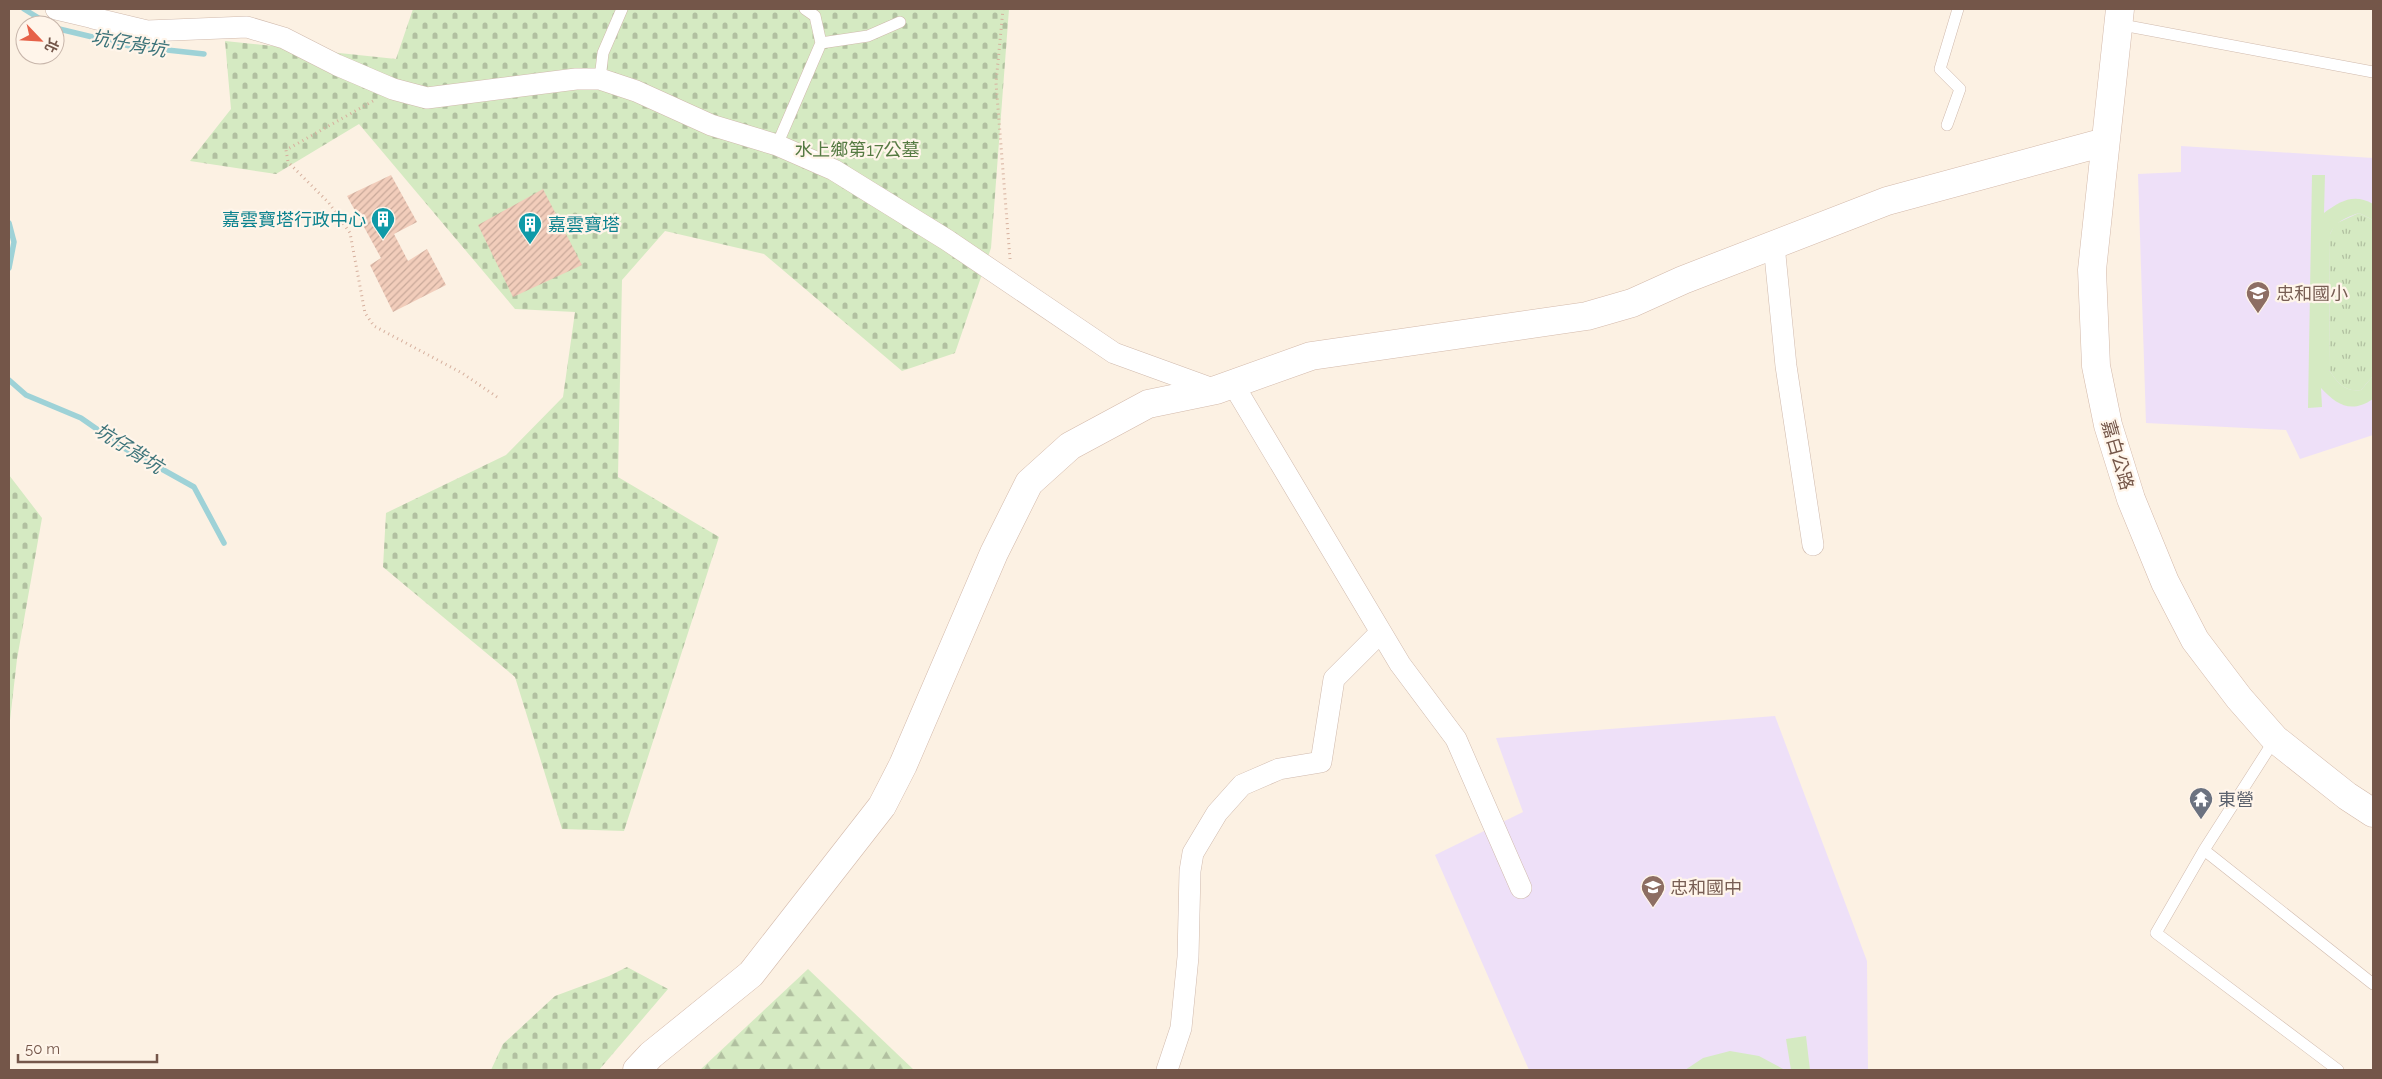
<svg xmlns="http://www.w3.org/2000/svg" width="2382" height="1079" font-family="Raleway,'Noto Sans TC',sans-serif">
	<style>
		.education { fill: #eee0f8 }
		.grass { fill: url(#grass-tufts) }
		.forest { fill: url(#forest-firs) }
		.cemetery { fill: url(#cemetery-stones) }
		.pitch { fill: #d5eac2 }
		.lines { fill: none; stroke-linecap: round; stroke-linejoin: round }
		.stream { stroke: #9ed2d7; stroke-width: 5.5 }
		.building { fill: url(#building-hatch) }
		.lane-casing { stroke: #d0baad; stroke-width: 12 }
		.street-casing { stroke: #d0baad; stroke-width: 22 }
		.secondary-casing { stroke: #d3b9aa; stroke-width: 29 }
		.path { stroke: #d6b09e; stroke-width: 3; stroke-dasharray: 1 4; stroke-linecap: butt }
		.lane { stroke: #fff; stroke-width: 11 }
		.street { stroke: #fff; stroke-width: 21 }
		.secondary { stroke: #fff; stroke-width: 28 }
		.labels { text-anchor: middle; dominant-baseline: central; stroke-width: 4.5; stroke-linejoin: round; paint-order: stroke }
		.park-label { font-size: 18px; fill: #557a42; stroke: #fff5ea }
		.culture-label { font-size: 18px; fill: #0d838f; stroke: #fff5ea; text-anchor: end }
		.education-label { font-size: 18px; fill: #785e54; stroke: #fff5ea; text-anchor: start }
		.street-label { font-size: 18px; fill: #745649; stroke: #fff5ea }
		.worship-label { font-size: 18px; fill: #5b616d; stroke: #fff5ea; text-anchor: start }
		.water-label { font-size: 19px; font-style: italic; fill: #3d747a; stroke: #fff5ea }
	</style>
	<defs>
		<pattern id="grass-tufts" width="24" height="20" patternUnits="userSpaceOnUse" patternTransform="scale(1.25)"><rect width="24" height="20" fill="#d5eac2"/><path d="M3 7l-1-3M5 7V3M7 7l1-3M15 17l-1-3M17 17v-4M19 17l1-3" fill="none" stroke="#b1c0a0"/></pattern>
		<pattern id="forest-firs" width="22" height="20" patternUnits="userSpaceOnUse" patternTransform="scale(1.25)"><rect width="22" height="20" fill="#d5eac2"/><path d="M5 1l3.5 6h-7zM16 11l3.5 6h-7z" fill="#b1c0a0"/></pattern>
		<pattern id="cemetery-stones" width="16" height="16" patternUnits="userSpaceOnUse" patternTransform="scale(1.25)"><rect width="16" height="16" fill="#d5eac2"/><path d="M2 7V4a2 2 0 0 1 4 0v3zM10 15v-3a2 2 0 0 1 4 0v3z" fill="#b1c0a0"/></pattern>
		<pattern id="building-hatch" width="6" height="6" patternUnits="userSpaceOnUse" patternTransform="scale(1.25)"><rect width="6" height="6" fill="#f2cdbb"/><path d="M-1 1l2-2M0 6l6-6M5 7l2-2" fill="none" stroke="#c9a99a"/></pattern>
	</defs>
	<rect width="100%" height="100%" fill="#fcf1e3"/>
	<path class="education" d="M2181,146L2373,158V435L2300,459L2286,430L2146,423L2138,174L2181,172Z
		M1775,716L1867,961L1868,1070H1529L1435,855L1523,812L1496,738Z"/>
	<path class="grass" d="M2359,213L2373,220V376L2361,390C2344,392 2338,383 2329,370L2330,234L2335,224Z"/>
	<path class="forest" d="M808,969L914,1070H700Z"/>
	<path class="cemetery" d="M413,9H1009L991,248L955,353L902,371L764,254L665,231L622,280L618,477L719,537L624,831L562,829L515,677L383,567L386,513L506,455L563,397L575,312L515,309L359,124L276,174L190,161L231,109L225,41L396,59Z
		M9,475L42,518L17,659L9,729Z
		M627,967L668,989L599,1070H491L503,1044L555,996L609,976Z"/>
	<path class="pitch" d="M2312,175H2325L2324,213C2340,201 2354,193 2373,204V220L2359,213C2345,218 2336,221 2330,234L2329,370C2338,383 2344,392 2361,390L2373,376V399C2351,414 2337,405 2321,388L2322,407L2308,408Z
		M1806,1036L1810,1070H1791L1786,1039Z
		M1730,1051L1759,1056L1785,1070H1685L1703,1058Z"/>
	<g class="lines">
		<path class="stream" d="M24,9L50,25
			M55,28L130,46L204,54
			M9,223L14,242L9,268
			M9,380L26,395L81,418L124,448L194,487L224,543"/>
	</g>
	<path class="building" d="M391,175L417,222L394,234L408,261L427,249L446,285L393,312L370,265L381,258L347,196Z
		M543,189L582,265L513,297L478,225Z"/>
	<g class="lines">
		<g class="lane-casing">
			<path id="lane" d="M2117,24L2373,72
				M821,43L868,36L900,22
				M600,79L603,53L622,9
				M1947,125L1960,89L1940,69L1958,9
				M777,145L821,43L815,16L805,9
				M2275,739L2204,850L2373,984
				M2204,850L2156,933L2338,1070"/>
		</g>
		<g class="street-casing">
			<path id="street" d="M56,9L90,17
				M77,9L93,18L147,31L247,27L284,38L337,65L393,89L427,98L576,79H600L636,91L711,125L777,145L834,170L947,240L1114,353L1216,390
				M1774,245L1786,366L1813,545
				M1233,384L1400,664L1456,739L1521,888
				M1167,1070L1181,1028L1188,957L1190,871L1193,853L1217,813L1242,785L1279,769L1321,762L1334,679L1381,632"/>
		</g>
		<g class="secondary-casing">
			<path id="secondary" d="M2120,9L2092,270L2096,366L2108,425L2131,499L2165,582L2195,640L2239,698L2275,739L2347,796L2373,813
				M637,1070L651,1055L751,974L882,806L903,765L994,553L1029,483L1070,446L1148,404L1216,390L1311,356L1587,316L1632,303L1683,280L1887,201L2105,142"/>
		</g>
		<path class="path" d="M1003,9L996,83L1010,259
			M373,101L286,150L288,162L329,203L350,233L365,313L374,326L462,373L500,399"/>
		<use href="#lane" class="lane"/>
		<use href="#street" class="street"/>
		<use href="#secondary" class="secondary"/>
	</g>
	<defs>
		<g id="building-pin" transform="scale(1.25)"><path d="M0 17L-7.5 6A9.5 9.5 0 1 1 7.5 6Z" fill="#0f9aa8" stroke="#fff5ea"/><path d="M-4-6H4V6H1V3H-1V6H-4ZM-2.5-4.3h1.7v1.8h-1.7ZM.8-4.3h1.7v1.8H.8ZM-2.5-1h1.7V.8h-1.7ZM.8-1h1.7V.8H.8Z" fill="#fff"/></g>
		<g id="school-pin" transform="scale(1.25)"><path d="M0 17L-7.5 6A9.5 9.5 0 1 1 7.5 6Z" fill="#8d6e63" stroke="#fff5ea"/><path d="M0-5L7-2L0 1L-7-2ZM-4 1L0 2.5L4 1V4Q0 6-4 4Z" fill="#fff"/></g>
		<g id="temple-pin" transform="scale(1.25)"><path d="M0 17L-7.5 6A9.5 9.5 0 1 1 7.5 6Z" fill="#6b7280" stroke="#fff5ea"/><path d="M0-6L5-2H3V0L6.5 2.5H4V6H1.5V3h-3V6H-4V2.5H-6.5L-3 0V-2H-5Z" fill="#fff"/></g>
	</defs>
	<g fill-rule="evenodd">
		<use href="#building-pin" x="383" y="219"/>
		<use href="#building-pin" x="530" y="224"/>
		<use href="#school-pin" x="2258" y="293"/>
		<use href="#temple-pin" x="2201" y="799"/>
		<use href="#school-pin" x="1653" y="887"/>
	</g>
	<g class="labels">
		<g class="park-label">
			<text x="857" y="149">水上鄉第17公墓</text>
		</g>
		<g class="culture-label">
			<text x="366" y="219">嘉雲寶塔行政中心</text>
			<text x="548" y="224" text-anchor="start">嘉雲寶塔</text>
		</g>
		<g class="education-label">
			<text x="2276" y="293">忠和國小</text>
			<text x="1670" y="887">忠和國中</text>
		</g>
		<g class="street-label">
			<text transform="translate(2118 455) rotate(74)">嘉白公路</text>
		</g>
		<g class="worship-label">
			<text x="2218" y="799">東營</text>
		</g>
		<g class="water-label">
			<text transform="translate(129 43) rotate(10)">坑仔背坑</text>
			<text transform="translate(129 448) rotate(32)">坑仔背坑</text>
		</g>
	</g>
	<rect width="2382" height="1079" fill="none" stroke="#745649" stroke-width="20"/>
	<g transform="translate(40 40) rotate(115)"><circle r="24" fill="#fff5ea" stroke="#c7b5aa"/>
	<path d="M0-4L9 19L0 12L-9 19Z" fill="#e66148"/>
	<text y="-8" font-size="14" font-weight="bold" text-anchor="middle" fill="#745649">北</text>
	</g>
	<path d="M18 1054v8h139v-8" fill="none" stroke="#745649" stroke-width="2.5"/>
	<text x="25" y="1054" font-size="15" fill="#745649" stroke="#fff5ea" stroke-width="4" paint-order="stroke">50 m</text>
</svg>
